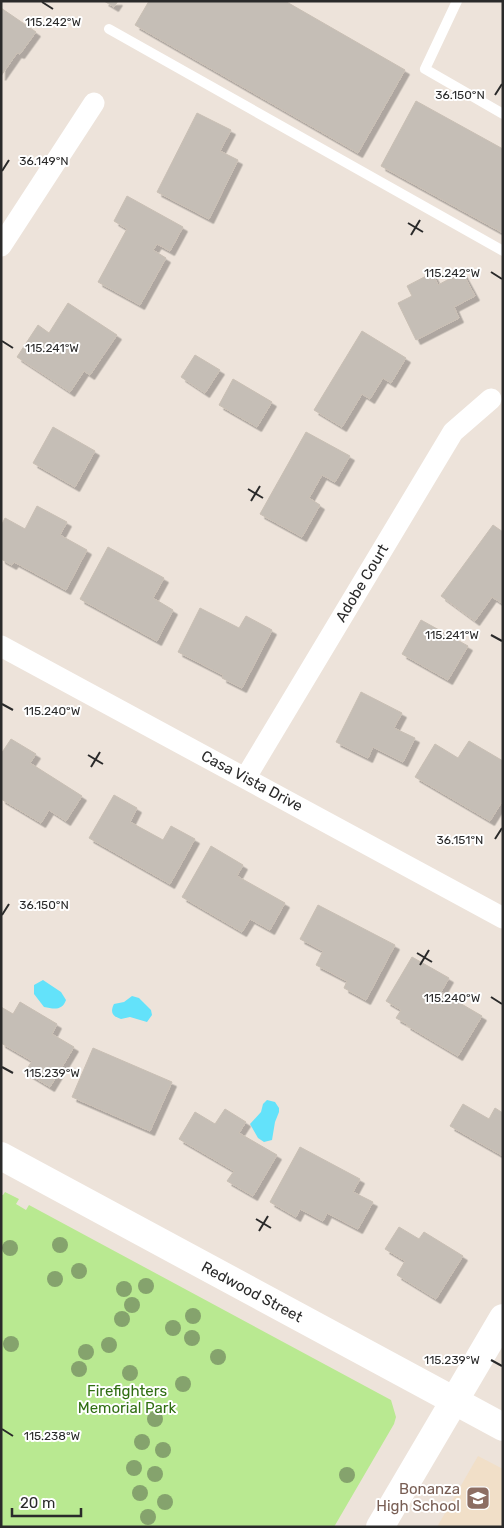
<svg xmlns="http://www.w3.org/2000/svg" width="504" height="1528" font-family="Rubik,sans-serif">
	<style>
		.education { fill: #f1dfc8 }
		.green { fill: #b9e991 }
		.water { fill: #63e2fa }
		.building { fill: #c5beb6; stroke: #c9bfb4; filter: url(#shadow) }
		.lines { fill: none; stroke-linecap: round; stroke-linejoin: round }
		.lane { stroke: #fff; stroke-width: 10 }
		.street { stroke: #fff; stroke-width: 21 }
		.secondary { stroke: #fff; stroke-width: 28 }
		.tree { fill: #85a36d }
		.ticks { fill: none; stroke: #2a2a2a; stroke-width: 2 }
		.labels { text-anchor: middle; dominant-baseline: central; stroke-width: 4; stroke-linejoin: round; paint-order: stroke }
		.street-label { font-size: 15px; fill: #2a2a2a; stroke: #fff }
		.park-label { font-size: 15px; fill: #306e13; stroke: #fff }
		.education-label { font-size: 15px; fill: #785e54; stroke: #fff; text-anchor: end }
		.ticks-label { font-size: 12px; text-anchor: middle; fill: #2a2a2a; stroke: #fff; stroke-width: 4; stroke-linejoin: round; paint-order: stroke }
	</style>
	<defs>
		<filter id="shadow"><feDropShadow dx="4.5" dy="4.5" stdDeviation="0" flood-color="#0004"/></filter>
	</defs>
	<rect width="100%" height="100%" fill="#ede3da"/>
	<path class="education" d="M478,1456L503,1469V1527H437Z"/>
	<path class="green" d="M5,1192L19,1199L16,1204L26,1210L29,1205L391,1400L396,1417L394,1424L334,1527H1V1195H3Z"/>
	<path class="water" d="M43,980L61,992L66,1000C62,1011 54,1009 44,1007L34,994V985Z
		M132,996L139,998L151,1010L152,1015L147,1022L130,1017L121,1019C112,1016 110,1012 114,1004L124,1002Z
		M267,1100L275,1102L279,1108V1112L275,1122L272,1140L264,1142L258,1138L250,1124L261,1112L263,1104Z"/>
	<path class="building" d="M104,1H118L114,7Z
		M149,1H285L405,70L358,153L135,25Z
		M1,8L36,32L20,54L17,53L1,76Z
		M416,101L503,149V233L381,166Z
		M197,113L231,130L220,151L238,160L209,219L157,192Z
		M127,196L183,227L170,251L157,244L153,250L166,258L140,305L98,282L127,229L114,221Z
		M462,272L475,296L454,307L459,318L416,340L398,303L412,296L407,286L432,273L438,285Z
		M68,303L117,335L90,375L84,371L70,392L17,357L38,325L49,333Z
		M362,331L406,358L391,383L383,378L370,399L362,394L342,427L314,410Z
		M195,355L220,370L205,393L181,377Z
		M233,379L272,402L257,427L219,405Z
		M53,427L95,451L75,487L33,463Z
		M306,432L350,456L335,482L322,475L309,498L320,505L302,537L260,514Z
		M37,506L67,522L60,535L87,550L66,590L14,562L12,565L1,559V526L5,518L25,529Z
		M493,525L503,532V604L492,597L475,621L441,596Z
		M108,547L164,578L153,598L173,610L157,641L80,599Z
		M200,608L239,628L246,616L272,630L242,688L222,678L223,675L178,652Z
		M421,620L468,646L448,680L402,654Z
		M361,692L402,713L394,728L415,738L403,762L373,747L368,758L336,742Z
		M11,739L36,754L30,763L82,796L66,821L49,810L41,823L1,799V754Z
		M469,741L503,761V800L490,821L415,777L435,744L458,758Z
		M114,795L137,808L130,822L163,840L171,826L195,839L170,884L89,838Z
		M211,846L243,865L237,876L285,903L270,930L250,919L242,932L182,897Z
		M318,905L395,945L366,1000L344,988L347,981L316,965L323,951L300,939Z
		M412,957L449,978L441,992L482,1016L458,1056L406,1025L407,1024L396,1018L401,1010L386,1001Z
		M20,1002L57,1024L52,1034L74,1047L50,1087L25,1072L32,1061L1,1043V1007L13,1014Z
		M93,1048L172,1082L150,1131L72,1097Z
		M463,1104L489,1119L495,1108L503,1113V1156L450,1126Z
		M225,1109L246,1122L239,1133L277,1155L253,1196L227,1181L234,1171L179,1139L195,1112L215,1124Z
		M300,1147L360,1179L353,1192L373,1202L358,1229L327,1213L323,1221L300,1209L296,1217L270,1202Z
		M399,1227L419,1239L424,1232L463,1256L436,1299L397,1275L405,1261L385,1249Z"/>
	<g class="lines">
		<path class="lane" d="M457,1L425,69L503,114
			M109,29L503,251"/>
		<path class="street" d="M1,246L94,103
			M1,646L503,918
			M246,777L453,432L491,399"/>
		<path class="secondary" d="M1,1156L503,1427
			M380,1527L503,1318"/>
	</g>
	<g class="tree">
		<circle cx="60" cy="1245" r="8"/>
		<circle cx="10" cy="1248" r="8"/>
		<circle cx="79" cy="1271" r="8"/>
		<circle cx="55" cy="1279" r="8"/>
		<circle cx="146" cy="1286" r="8"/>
		<circle cx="124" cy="1289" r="8"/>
		<circle cx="132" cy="1305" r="8"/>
		<circle cx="193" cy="1316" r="8"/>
		<circle cx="122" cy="1319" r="8"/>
		<circle cx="173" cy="1328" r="8"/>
		<circle cx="192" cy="1338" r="8"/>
		<circle cx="11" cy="1344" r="8"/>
		<circle cx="109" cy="1345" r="8"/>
		<circle cx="86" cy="1352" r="8"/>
		<circle cx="218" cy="1357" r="8"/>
		<circle cx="79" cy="1369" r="8"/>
		<circle cx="130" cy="1373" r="8"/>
		<circle cx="183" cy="1384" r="8"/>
		<circle cx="155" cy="1419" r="8"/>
		<circle cx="142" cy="1442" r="8"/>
		<circle cx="163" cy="1450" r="8"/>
		<circle cx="134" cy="1468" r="8"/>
		<circle cx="155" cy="1474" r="8"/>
		<circle cx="347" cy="1475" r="8"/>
		<circle cx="140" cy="1493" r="8"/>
		<circle cx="165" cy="1502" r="8"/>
		<circle cx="148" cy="1517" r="8"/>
	</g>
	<path class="ticks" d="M42,2L53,9M495,95L502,84M2,171L9,160M408,223L423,232M411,235L420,220M491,272L502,279M2,341L13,348M248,489L263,498M251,501L260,486M491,635L502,641M2,704L13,710M88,755L103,764M91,767L100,752M495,839L502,828M2,915L9,904M417,953L432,962M420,965L429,950M491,997L502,1004M2,1067L13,1073M256,1219L271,1228M259,1231L268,1216M491,1360L502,1366M2,1429L13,1436"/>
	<defs>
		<g id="school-square" transform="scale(1.25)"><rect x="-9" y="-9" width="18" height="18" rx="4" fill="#8d6e63" stroke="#fff"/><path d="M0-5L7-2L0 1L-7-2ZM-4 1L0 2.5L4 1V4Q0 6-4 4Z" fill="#fff"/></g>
	</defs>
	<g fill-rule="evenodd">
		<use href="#school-square" x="478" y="1498"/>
	</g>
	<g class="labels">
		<g class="street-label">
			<text transform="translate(362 583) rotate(-59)">Adobe Court</text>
			<text transform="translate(252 781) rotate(28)">Casa Vista Drive</text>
			<text transform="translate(252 1292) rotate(28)">Redwood Street</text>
		</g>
		<g class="park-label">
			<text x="127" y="1391">Firefighters<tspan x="127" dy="17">Memorial Park</tspan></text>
		</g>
		<g class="education-label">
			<text x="460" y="1489">Bonanza<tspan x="460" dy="17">High School</tspan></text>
		</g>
	</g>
	<g class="ticks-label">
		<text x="53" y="26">115.242°W</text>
		<text x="460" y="99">36.150°N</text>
		<text x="44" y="165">36.149°N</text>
		<text x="452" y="277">115.242°W</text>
		<text x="52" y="352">115.241°W</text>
		<text x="452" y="639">115.241°W</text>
		<text x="52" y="715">115.240°W</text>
		<text x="460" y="844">36.151°N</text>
		<text x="44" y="909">36.150°N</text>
		<text x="452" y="1002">115.240°W</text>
		<text x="52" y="1077">115.239°W</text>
		<text x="452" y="1364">115.239°W</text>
		<text x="52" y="1440">115.238°W</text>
	</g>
	<rect width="504" height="1528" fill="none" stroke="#2a2a2a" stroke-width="5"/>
	<path d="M12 1508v8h69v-8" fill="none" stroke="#2a2a2a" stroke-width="2.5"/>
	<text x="20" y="1508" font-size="15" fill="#2a2a2a" stroke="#ffffff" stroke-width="4" paint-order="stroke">20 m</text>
</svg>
